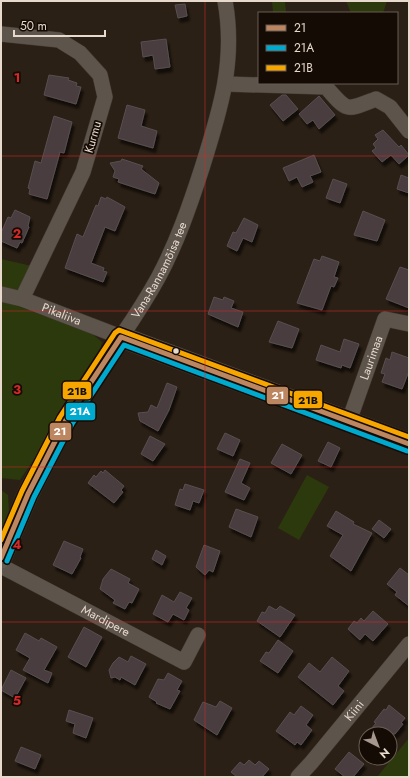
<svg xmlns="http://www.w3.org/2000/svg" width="410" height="778" font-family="Jost,sans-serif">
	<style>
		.green { fill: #2c390c }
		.building { fill: #483c3f; stroke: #584f50; filter: url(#shadow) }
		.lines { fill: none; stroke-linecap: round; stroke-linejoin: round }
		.street-casing { stroke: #463c34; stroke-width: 16 }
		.secondary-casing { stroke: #463c34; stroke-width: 22 }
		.street { stroke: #5d544c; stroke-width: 15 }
		.secondary { stroke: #645c52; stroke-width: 21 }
		.bus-1-casing { stroke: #150b05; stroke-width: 8 }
		.bus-2-casing { stroke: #150b05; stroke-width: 8 }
		.bus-3-casing { stroke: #150b05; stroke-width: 8 }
		.bus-1 { stroke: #bb8660; stroke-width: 5 }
		.bus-2 { stroke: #00a9ce; stroke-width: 5 }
		.bus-3 { stroke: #f7a600; stroke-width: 5 }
		.grid { fill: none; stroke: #d62828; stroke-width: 1; stroke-opacity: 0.55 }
		.bus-dot { fill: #e8d9cd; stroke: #150b05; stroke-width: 1.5 }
		.labels { text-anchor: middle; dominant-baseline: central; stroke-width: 3.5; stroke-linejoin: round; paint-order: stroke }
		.street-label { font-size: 12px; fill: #e8d9cd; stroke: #150b05 }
		.grid-label { font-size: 13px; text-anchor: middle; font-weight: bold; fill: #d62828; stroke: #150b05; stroke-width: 3.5; stroke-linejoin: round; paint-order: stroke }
		.line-badge { stroke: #150b05; stroke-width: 1.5 }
		.badge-label { font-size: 11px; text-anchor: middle; font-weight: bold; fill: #fff }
		.pale-badge-label { font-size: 11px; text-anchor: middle; font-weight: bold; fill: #111 }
	</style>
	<defs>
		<filter id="shadow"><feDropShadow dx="2.5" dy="4.5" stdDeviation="1" flood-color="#0009"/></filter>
	</defs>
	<rect width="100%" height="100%" fill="#2b2015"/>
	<path class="green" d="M346,1H387L383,13H351Z
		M272,2H285L286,12H273Z
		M1,259L32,266L16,293L1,289Z
		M1,300L91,333L102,342L97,363L20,480L1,478Z
		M307,475L329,487L299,540L278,528Z
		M1,490L8,495L9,513L1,533Z
		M409,738V777H377Z"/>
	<path class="building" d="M185,4L187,16L178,18L175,5Z
		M166,39L170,67L155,69L153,55L143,57L141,42Z
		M49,75L69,78L68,80L77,83L76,86L81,87L76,104L44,95Z
		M282,95H286L298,109L283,121L270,105Z
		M319,96L335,115L319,129L313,120L307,124L299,114Z
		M127,105L145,110L141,126L157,131L153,148L118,138Z
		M54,116L72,122L64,153L60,152L47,199L29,194L30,189L28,188L35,161L41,163Z
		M383,130L399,147L401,145L409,155L399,164L391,155L382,162L372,151L376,148L373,144L378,139L375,135Z
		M314,155L321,172L310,176L313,182L302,187L297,177L289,181L283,168Z
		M122,159L143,166L141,169L159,183L155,194L118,182L119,179L113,177L115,171L110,163L121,161Z
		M401,175L409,178V193L397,189Z
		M333,179L347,184L340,203L326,198Z
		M101,197L106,199L107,197L125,207L115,231L105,227L91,263L104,268L103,271L107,272L103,282L65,268L77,234L83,237L96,205L98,206Z
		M15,210L30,217L28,226L29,227L22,243L20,242L17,248L1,241V233L8,217L11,218Z
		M363,211L385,220L377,241L354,235Z
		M244,218L258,225L252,242L243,238L237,251L227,246L233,232L236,233Z
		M322,256L339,262L334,277L338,278L334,287L331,286L322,310L297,303L314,259L320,261Z
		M400,267L409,270V308L386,299Z
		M214,297L223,300L224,297L234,301L231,308L243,312L238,327L208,314Z
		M278,321L299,329L292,348L269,342Z
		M344,339L359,344L350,368L342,365L341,368L316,360L321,345L340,352Z
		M392,352L409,358V371L402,389L382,382L385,374L381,373L386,358L390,360Z
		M167,383L177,387L169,410L158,431L140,421L138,413L148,412L151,405L157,408Z
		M225,433L240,440L233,456L217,449Z
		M150,436L165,444L153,461L141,454Z
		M328,442L340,448L331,467L318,461Z
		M282,444L302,455L291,474L271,463Z
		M240,459L250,463L241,483L250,488L244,500L225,492Z
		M105,470L124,486L121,490L123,492L114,503L88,483L94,475L96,477L101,471L103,473Z
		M185,484L204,490L199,503L193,501L190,510L175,505L180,489L183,490Z
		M236,509L258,517L251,537L229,527Z
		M336,511L354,522L353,524L372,533L351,571L330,556L343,535L327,526Z
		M379,520L391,529L384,538L372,529Z
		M64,541L83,549L80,557L81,558L72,574L53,565Z
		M204,545L220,551L213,572L209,570L205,575L196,567Z
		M156,550L166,556L162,565L152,559Z
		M400,568L409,575V606L395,595L397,592L387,584Z
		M111,569L130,579L128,583L139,589L132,603L129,602L125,609L113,603L115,600L100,589L103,579Z
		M180,592L192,598L186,608L189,610L184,620L173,614L168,622L153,614L162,595L174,602Z
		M269,606L276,610L280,606L295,615L280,637L257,621L262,612L265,613Z
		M373,611L388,624L373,641L365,634L360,640L348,629L354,621L357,623L361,618L364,621Z
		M84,627L102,637L86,667L68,657Z
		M25,633L39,641L41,638L57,647L44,670L52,673L48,683L23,670L30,658L16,650Z
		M278,640L293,651L278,673L260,661L266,652L269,653Z
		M131,656L146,664L135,685L121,677L120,680L115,677L111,678L109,670L113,663L119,657L128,662Z
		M332,657L349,671L338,686L344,691L333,705L298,677L309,663L320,672Z
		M11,670L26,678L15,698L1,690Z
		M168,673L182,681L177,690L180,691L170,709L156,703L157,702L149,697L158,679L164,680Z
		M220,701L232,708L217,735L194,720L203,702L216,707Z
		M389,705L405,718L401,723L403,724L395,734H367L376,723L374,722L384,709L386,710Z
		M301,706L313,715L306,725L312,730L301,745L297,742L295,745L276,731L290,712L294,715Z
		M69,710L93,718L86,738L73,733L75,724L66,721Z
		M21,747L41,755L35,769L15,761Z
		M349,752L364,764L353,777H345L335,769Z
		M249,760L255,765L259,761L269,769L262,777H237L231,772L240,762L244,765Z"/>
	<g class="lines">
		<g class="street-casing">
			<g id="street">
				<path d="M1,34L59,40L80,53L100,75L105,97L83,172L22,299"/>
				<path d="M226,84L326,87C348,112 345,111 376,99L390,107L409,131"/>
				<path id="s1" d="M1,294L22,299L121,337C134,318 147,298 158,278C177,243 190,205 202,168C220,111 236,61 225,1"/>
				<path id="s2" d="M349,421L385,319L409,324"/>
				<path id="s3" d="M1,566L184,662L198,635"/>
				<path id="s4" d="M298,777L311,763L409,644"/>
			</g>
		</g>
		<g class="secondary-casing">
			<path id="secondary" d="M1,558L28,494L66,420L121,337L409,444"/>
		</g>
		<use href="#street" class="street"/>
		<use href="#secondary" class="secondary"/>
		<g class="bus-1-casing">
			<path id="bus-1" d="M1,558L28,494L66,420L121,337L409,444"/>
		</g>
		<g class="bus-2-casing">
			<path id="bus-2" d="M7,561L34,497L72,424L124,345L407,451"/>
		</g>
		<g class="bus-3-casing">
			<path id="bus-3" d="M1,540L22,491L60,417L115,333L119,330L409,437"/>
		</g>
		<use href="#bus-1" class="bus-1"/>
		<use href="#bus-2" class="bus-2"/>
		<use href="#bus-3" class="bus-3"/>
	</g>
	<path class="grid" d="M205,1V777M1,156H409M1,311H409M1,467H409M1,622H409"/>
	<circle class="bus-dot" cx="176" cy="351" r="3.5"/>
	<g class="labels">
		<g class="street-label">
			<text transform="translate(93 137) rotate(-74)">Kurmu</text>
			<text stroke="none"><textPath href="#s1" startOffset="205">Vana-Rannamõisa tee</textPath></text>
			<text stroke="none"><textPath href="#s1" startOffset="64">Pikaliiva</textPath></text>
			<text stroke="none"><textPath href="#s2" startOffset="67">Laurimaa</textPath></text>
			<text stroke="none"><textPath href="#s3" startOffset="118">Mardipere</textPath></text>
			<text stroke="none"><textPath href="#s4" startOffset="87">Kiini</textPath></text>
		</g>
	</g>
	<g class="grid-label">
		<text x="17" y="82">1</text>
		<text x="17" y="238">2</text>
		<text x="17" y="394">3</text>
		<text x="17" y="549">4</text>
		<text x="17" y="705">5</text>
	</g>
	<g class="line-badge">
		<rect x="62" y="381" width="30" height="19" rx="4" fill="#f7a600"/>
		<rect x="266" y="386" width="23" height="19" rx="4" fill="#bb8660"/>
		<rect x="293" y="390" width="30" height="19" rx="4" fill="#f7a600"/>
		<rect x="65" y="402" width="31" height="19" rx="4" fill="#00a9ce"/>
		<rect x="49" y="422" width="23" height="19" rx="4" fill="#bb8660"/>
	</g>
	<g class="badge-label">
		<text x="278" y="399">21</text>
		<text x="80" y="415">21A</text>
		<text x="60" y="435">21</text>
	</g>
	<g class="pale-badge-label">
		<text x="77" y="395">21B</text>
		<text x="308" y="404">21B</text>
	</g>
	<rect width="410" height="778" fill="none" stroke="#e8d9cd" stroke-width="4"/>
	<rect x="258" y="12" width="140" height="72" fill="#150b05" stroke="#695d55"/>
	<rect x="266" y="25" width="20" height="6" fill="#bb8660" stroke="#695d55"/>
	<text x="294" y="32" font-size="12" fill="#e8d9cd">21</text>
	<rect x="266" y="45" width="20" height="6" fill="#00a9ce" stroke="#695d55"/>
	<text x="294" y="52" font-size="12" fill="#e8d9cd">21A</text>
	<rect x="266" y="65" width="20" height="6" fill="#f7a600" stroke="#695d55"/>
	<text x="294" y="72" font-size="12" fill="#e8d9cd">21B</text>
	<g transform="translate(378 746) rotate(138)"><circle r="19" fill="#150b05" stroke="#695d55"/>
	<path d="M0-3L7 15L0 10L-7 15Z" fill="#a6988d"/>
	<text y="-6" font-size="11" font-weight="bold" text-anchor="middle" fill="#e8d9cd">N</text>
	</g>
	<path d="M14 30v6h91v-6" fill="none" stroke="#e8d9cd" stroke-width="2"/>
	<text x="20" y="30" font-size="12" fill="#e8d9cd" stroke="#150b05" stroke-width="3" paint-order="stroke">50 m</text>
</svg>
